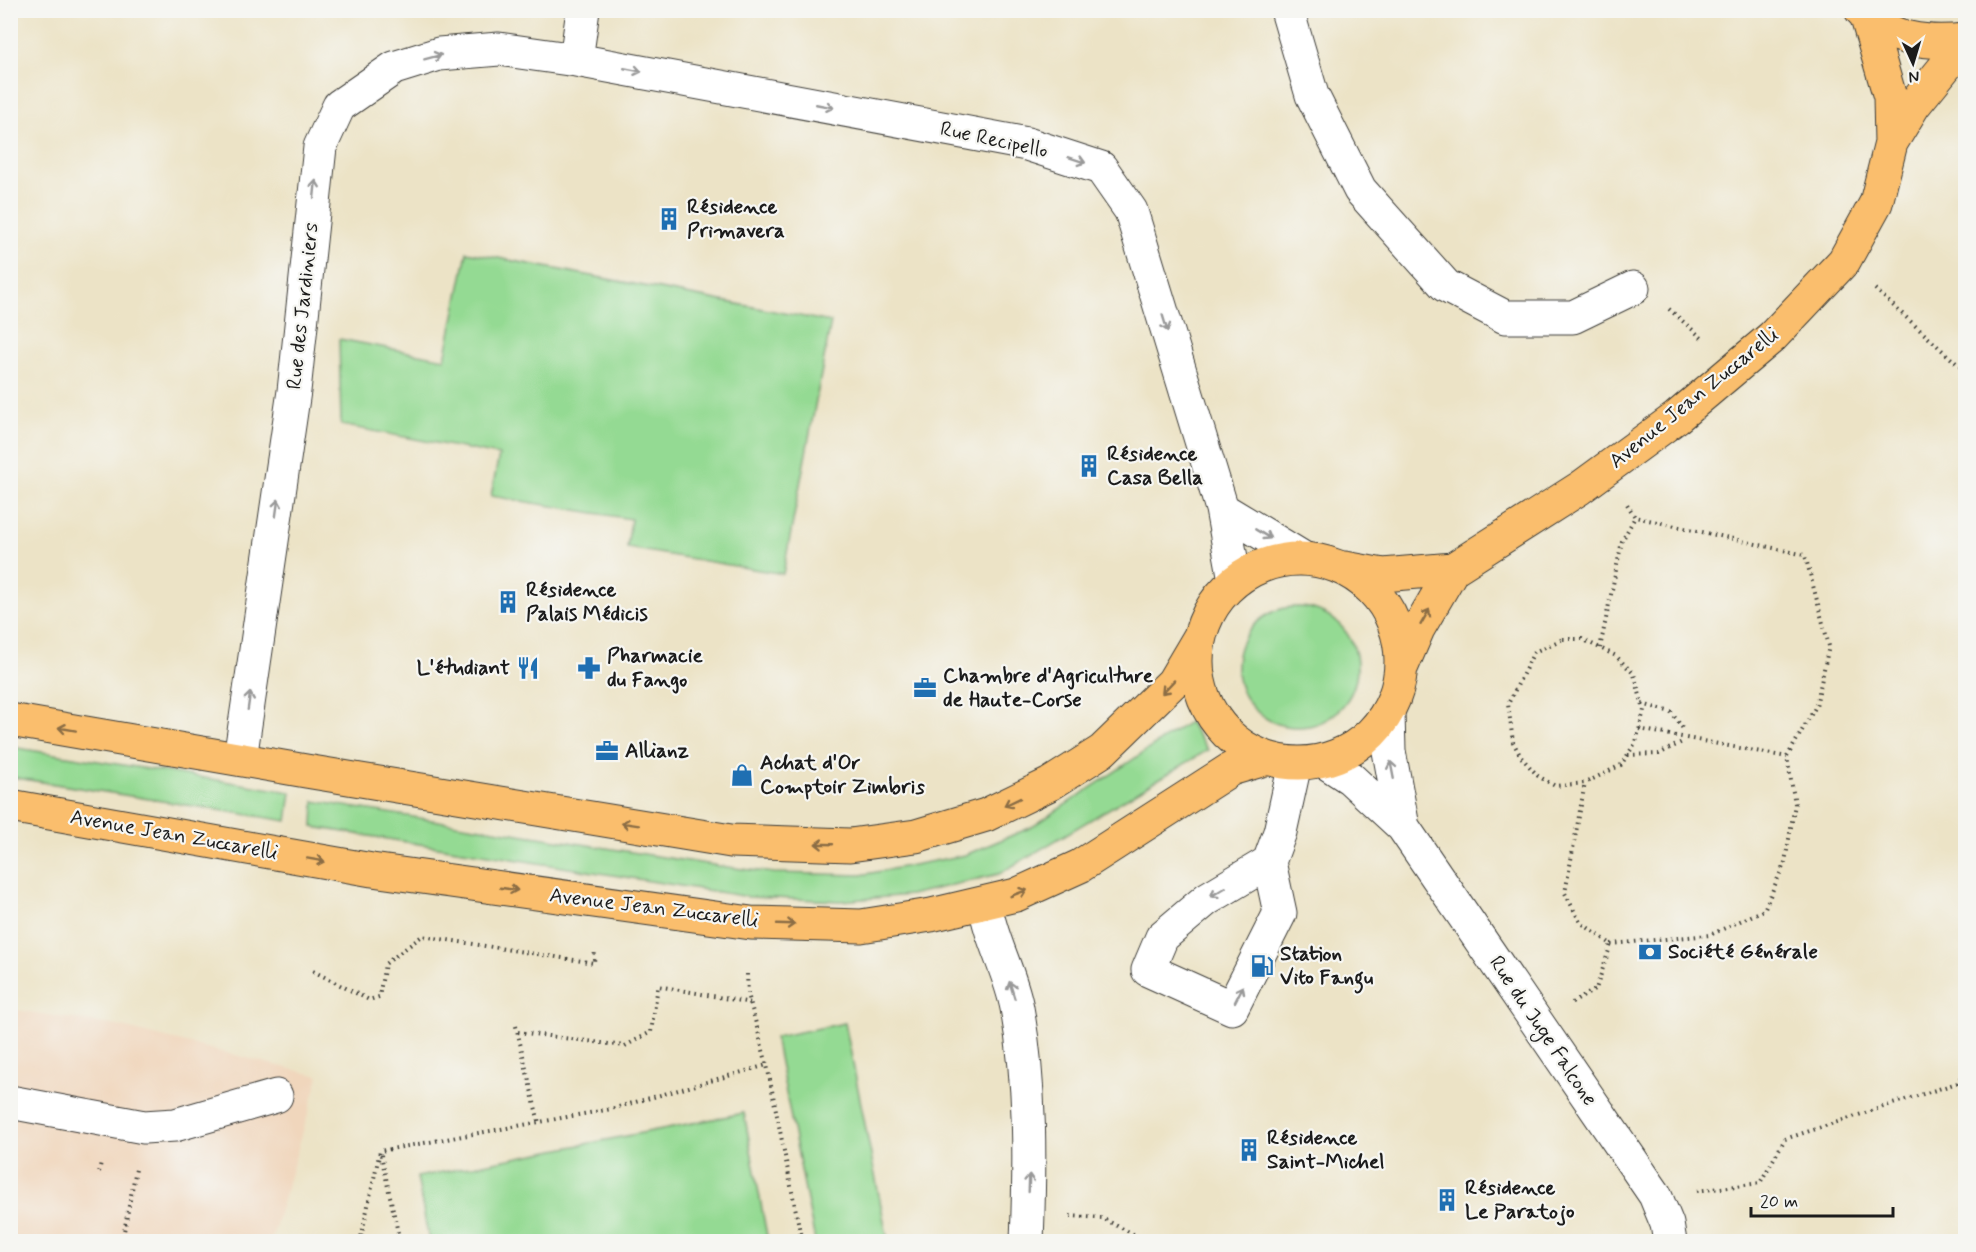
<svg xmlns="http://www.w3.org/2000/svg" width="1976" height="1252" font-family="Mynerve,sans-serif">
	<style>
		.built { fill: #f0d6bc }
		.grass { fill: #94da93; stroke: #587b58; stroke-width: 1.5 }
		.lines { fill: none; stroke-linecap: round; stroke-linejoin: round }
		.minor-casing { stroke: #3b3a36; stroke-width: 35 }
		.major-casing { stroke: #3b3a36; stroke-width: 35 }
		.path { stroke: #3b3a36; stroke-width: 4; stroke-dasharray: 1.5 4.5; stroke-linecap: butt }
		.minor { stroke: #fff; stroke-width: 33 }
		.major { stroke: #fabe6d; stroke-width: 33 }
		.oneway { stroke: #999 }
		.oneway2 { stroke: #8b6d44 }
		.labels { text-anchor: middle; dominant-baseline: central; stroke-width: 4.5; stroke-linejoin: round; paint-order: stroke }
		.street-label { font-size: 21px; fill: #1c1c1c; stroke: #f6f6f2 }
		.poi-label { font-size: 21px; font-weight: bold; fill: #1c1c1c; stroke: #f6f6f2; text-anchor: start }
	</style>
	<rect width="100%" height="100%" fill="#f6f6f2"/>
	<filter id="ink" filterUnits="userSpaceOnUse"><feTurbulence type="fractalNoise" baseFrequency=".0167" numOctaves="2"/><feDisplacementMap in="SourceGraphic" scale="12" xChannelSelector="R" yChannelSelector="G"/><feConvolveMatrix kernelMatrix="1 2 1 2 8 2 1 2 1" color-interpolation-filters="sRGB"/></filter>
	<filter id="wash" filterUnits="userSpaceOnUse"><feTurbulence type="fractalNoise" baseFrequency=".008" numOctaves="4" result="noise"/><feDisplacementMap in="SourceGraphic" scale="24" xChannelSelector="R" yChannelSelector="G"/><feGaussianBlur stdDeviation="1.35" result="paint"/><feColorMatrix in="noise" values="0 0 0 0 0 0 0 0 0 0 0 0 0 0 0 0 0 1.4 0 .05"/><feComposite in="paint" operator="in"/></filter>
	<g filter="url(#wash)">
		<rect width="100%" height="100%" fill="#ece3c6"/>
		<path class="built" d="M10,1009L118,1026L319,1076L271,1241H11Z"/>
		<path class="grass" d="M467,252L831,322L783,574L627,548L631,519L491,496L499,455L341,425L339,339L445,359Z
			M1237 667a60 60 0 1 1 120 0a60 60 0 1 1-120 0Z
			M1189,722L1208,750L999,874L910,895L840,901L749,897L313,827L314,801L719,866L774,873L861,875L965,855L1032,827Z
			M11,747L291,792L287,821L11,777Z
			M845,1023L888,1241H815L775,1037Z
			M744,1113L768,1241H429L417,1177Z"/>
	</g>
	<g filter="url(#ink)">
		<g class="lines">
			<g class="minor-casing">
				<path id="minor" d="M1287,10L1312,95L1360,190L1446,286L1505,317H1573L1633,288
					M576,60L583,10
					M1222,509L1303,558
					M1388,713L1389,751L1403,827
					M240,759L294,391L320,147L339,106L394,68L439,54L499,49L576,60L1027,144L1101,168L1131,211L1222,509L1235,580
					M1324,761L1350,778L1403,827L1655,1195L1667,1224L1670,1242
					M1269,862L1207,899L1162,937L1148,970L1232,1008L1280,913L1269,862L1280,832L1295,764
					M985,903C990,939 1010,971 1017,1008C1031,1085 1030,1163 1027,1242
					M10,1102L144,1127L175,1125L276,1096"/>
			</g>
			<g class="major-casing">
				<path id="major" d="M1861,10C1889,41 1927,44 1966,40
					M1891,143L1914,105L1966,41
					M1197 661a102 102 0 1 1 204 0a102 102 0 1 1-204 0Z
					M1345,568L1383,575L1453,569
					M1402,666L1418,629L1453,569L1580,488L1677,417L1772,337L1844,261L1876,203L1891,143L1890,97L1867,18
					M10,720L306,771L731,841L850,845L916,836L986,815L1050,784L1102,751L1173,682L1199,638
					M10,806L372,870L751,923L861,926L931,915L1016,895L1080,866L1231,769L1265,759"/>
			</g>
			<path class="path" d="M1875,289L1966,372
				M1669,309L1703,339
				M1563,639H1582L1616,656L1634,674L1644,710L1636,742L1621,765L1585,783L1555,786L1538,776L1521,757L1513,742L1508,704L1534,652Z
				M1600,648L1622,541L1635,517L1627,504
				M1642,704L1671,712L1684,730
				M1639,729L1787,757
				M1628,755L1659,754L1682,742
				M1611,944L1710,935L1764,910L1785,862L1795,804L1787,757L1816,706L1829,646L1805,555L1635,517
				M313,971L369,1000L379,997L385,964L422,936L594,963L595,949
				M747,974L748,994L767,1065L802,1242
				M1572,1003L1596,989L1611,944L1580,922L1565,893L1585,783
				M516,1026L539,1123
				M518,1032L625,1046L651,1032L658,986L751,1003
				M381,1155L400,1242
				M99,1172L101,1162
				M1697,1191L1760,1183L1785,1139L1957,1083L1966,1070
				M1070,1216L1102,1218L1149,1242
				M122,1242L136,1169
				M360,1242L380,1151L611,1109L767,1065"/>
			<use href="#minor" class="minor"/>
			<use href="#major" class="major"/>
		</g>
		<defs><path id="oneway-shaft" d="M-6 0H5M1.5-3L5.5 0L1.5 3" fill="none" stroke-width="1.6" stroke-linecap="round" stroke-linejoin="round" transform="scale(1.5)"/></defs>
		<g class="oneway">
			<use href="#oneway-shaft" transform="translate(433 57) rotate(-15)"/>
			<use href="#oneway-shaft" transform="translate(633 70) rotate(11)"/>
			<use href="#oneway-shaft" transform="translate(825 106) rotate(11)"/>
			<use href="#oneway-shaft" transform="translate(1077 160) rotate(18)"/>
			<use href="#oneway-shaft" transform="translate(315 189) rotate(-84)"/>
			<use href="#oneway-shaft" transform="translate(1165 323) rotate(73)"/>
			<use href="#oneway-shaft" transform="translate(277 508) rotate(-82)"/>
			<use href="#oneway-shaft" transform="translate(1263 534) rotate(31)"/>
			<use href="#oneway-shaft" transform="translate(249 701) rotate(-82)"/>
			<use href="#oneway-shaft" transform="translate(1392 770) rotate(-101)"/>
			<use href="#oneway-shaft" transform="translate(1218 892) rotate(149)"/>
			<use href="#oneway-shaft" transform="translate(1012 990) rotate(-107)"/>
			<use href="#oneway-shaft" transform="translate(1239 994) rotate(-63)"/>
			<use href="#oneway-shaft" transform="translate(1029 1183) rotate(-88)"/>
		</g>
		<g class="oneway2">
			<use href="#oneway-shaft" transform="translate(1425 617) rotate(-60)"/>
			<use href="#oneway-shaft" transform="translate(1168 687) rotate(133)"/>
			<use href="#oneway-shaft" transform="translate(67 729) rotate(-170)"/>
			<use href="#oneway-shaft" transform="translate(1012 802) rotate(154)"/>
			<use href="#oneway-shaft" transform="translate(630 824) rotate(-171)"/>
			<use href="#oneway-shaft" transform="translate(824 844) rotate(-178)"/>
			<use href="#oneway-shaft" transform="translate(316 860) rotate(10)"/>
			<use href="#oneway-shaft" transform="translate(509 889) rotate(8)"/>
			<use href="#oneway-shaft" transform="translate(1019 893) rotate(-21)"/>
			<use href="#oneway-shaft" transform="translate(786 924) rotate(2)"/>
		</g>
	</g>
	<defs>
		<g id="building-bare" transform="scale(1.8)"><path d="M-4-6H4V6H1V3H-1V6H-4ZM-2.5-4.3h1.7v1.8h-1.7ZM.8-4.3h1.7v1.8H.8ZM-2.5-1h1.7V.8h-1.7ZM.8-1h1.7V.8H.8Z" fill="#1f6fb2" stroke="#f6f6f2" stroke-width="2.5" paint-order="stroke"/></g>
		<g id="restaurant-bare" transform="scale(1.8)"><path d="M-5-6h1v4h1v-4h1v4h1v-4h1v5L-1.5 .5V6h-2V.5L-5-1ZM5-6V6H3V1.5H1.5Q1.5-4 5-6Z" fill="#1f6fb2" stroke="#f6f6f2" stroke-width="2.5" paint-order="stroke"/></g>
		<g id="pharmacy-bare" transform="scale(1.8)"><path d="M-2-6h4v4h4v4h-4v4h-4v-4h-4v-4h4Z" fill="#1f6fb2" stroke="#f6f6f2" stroke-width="2.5" paint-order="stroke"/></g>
		<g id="office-bare" transform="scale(1.8)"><path d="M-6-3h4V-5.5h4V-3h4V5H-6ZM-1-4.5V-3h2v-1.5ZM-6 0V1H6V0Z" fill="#1f6fb2" stroke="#f6f6f2" stroke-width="2.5" paint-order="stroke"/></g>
		<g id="shop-bare" transform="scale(1.8)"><path d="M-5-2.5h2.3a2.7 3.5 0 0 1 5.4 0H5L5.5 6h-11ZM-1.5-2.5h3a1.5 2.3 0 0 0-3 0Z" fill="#1f6fb2" stroke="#f6f6f2" stroke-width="2.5" paint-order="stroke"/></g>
		<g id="bank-bare" transform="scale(1.8)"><path d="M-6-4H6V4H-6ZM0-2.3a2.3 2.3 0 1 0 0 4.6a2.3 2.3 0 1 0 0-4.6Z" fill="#1f6fb2" stroke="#f6f6f2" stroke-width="2.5" paint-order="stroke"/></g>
		<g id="fuel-bare" transform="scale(1.8)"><path d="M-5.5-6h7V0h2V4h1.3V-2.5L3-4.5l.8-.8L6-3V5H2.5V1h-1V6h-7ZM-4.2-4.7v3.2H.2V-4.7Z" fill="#1f6fb2" stroke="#f6f6f2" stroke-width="2.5" paint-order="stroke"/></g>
	</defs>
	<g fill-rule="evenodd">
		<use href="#building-bare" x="669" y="219"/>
		<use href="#building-bare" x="1089" y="466"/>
		<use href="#building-bare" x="508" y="602"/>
		<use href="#restaurant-bare" x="528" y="668"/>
		<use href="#pharmacy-bare" x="589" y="668"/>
		<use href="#office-bare" x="925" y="688"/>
		<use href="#office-bare" x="607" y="751"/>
		<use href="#shop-bare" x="742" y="775"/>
		<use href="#bank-bare" x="1650" y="952"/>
		<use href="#fuel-bare" x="1262" y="966"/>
		<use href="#building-bare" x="1249" y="1150"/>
		<use href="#building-bare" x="1447" y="1200"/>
	</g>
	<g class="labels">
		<g class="street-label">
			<text transform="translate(994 140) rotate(12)">Rue Recipello</text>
			<text transform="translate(303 306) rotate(-84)">Rue des Jardiniers</text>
			<text transform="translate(1694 398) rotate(-39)">Avenue Jean Zuccarelli</text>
			<text transform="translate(174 835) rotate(10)">Avenue Jean Zuccarelli</text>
			<text transform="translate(654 908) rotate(7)">Avenue Jean Zuccarelli</text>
			<text transform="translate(1543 1031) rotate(56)">Rue du Juge Falcone</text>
		</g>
		<g class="poi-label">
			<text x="687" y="207">Résidence<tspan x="687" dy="24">Primavera</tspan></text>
			<text x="1107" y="454">Résidence<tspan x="1107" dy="24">Casa Bella</tspan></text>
			<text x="526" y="590">Résidence<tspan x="526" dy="24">Palais Médicis</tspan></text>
			<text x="607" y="656">Pharmacie<tspan x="607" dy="24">du Fango</tspan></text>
			<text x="510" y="668" text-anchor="end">L'étudiant</text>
			<text x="943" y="676">Chambre d'Agriculture<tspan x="943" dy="24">de Haute-Corse</tspan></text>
			<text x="625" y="751">Allianz</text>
			<text x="760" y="763">Achat d'Or<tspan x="760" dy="24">Comptoir Zimbris</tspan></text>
			<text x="1668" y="952">Société Générale</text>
			<text x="1280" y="954">Station<tspan x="1280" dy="24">Vito Fangu</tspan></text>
			<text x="1267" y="1138">Résidence<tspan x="1267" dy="24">Saint-Michel</tspan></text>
			<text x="1465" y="1188">Résidence<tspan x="1465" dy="24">Le Paratojo</tspan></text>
		</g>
	</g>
	<rect width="1976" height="1252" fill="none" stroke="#f6f6f2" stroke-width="36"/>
	<g transform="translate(1913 63) rotate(176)" stroke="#f6f6f2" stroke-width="4.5" paint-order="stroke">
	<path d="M0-4.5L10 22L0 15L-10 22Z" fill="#1c1c1c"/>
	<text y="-9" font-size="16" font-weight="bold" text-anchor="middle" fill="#1c1c1c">N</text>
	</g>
	<path d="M1751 1207v9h142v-9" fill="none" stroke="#1c1c1c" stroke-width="3"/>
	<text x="1760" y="1207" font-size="18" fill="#1c1c1c" stroke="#f6f6f2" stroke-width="4.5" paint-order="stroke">20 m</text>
</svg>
